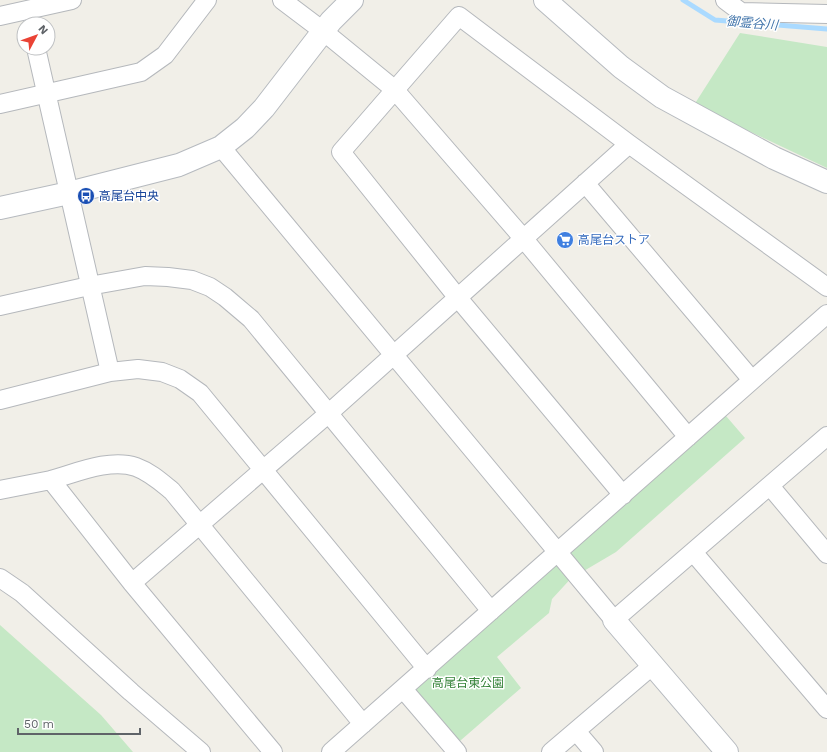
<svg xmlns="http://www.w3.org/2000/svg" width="827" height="752" font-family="'Work Sans','Noto Sans JP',sans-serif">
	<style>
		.green { fill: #c5e8c5 }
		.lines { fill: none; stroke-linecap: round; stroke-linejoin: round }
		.stream { stroke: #aadaff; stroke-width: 5 }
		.street-casing { stroke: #b5b8bc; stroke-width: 20 }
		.secondary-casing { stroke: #b6babf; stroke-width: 24 }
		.street { stroke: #fff; stroke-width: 18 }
		.secondary { stroke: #fff; stroke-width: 22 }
		.labels { text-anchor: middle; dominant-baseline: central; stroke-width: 3; stroke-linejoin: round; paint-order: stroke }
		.transit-label { font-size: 12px; fill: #164399; stroke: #fff; text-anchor: start }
		.shop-label { font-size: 12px; fill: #366cbe; stroke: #fff; text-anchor: start }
		.park-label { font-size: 12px; fill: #348238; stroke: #fff }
		.water-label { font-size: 13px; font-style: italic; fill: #4174aa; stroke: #fff }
	</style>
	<rect width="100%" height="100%" fill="#f1efe8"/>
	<path class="green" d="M740,33L827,47V168L694,105Z
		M720,409L745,438L616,552L577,575L575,574L552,599L549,613L497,657L521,688L453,747L403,689Z
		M0,625L101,715L133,752H0Z"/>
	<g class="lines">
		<path class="stream" d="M683,0L715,20L827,29"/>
		<g class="street-casing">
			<path id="street" d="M282,0L323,31L394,89L523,238L688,437
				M725,0L741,12L827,14
				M0,16L72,0
				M36,48L110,372
				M0,104L141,72L165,55L207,0
				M221,147L614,620L827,436
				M585,183L752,380
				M0,306L89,286L145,276L168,277L192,280L210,287L225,297L251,319L491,611
				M0,400L110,372L138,369L162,372L180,379L200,393L427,669
				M51,480C76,473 110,458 136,467C150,472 161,482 172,491L363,724
				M770,486L827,554
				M0,490L51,480L132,583L273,752
				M623,495L458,298L341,152L459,16L629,144L827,287
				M693,552L827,709
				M0,578L22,593L131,692L201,752
				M132,583L329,413L629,144
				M403,689L457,752
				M576,731L594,752
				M331,752L827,314
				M551,752L652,666"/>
		</g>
		<g class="secondary-casing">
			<path id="secondary" d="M545,0L621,67L662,97L774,158L827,182
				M0,208L69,193L179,165L221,147L245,128L264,108L331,21L352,0
				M614,620L727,752"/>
		</g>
		<use href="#street" class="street"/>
		<use href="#secondary" class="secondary"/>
	</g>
	<defs>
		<g id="bus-disc" transform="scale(0.9)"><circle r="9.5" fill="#1a4fb4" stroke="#fff"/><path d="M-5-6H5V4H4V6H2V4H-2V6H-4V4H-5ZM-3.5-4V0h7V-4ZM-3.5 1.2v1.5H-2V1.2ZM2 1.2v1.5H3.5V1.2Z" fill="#fff"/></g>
		<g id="supermarket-disc" transform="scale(0.9)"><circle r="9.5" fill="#3f7fe0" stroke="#fff"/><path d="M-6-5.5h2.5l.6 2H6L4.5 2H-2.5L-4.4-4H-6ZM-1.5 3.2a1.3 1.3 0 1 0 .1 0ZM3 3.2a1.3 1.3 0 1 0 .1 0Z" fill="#fff"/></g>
	</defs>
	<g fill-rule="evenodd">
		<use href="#bus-disc" x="86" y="196"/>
		<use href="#supermarket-disc" x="565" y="240"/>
	</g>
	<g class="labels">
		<g class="transit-label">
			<text x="99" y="196">高尾台中央</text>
		</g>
		<g class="shop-label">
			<text x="578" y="240">高尾台ストア</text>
		</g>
		<g class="park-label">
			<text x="468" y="683">高尾台東公園</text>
		</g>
		<g class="water-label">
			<text transform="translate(752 23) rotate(5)">御霊谷川</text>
		</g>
	</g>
	<g transform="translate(36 36) rotate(49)"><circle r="19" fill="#ffffff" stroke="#bfc1c3"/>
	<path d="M0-3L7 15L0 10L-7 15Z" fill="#ea4335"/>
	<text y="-6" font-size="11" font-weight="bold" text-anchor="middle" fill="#5f6368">N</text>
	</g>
	<path d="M18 728v6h122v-6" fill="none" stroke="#5f6368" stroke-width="2"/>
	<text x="24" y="728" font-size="12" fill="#5f6368" stroke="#ffffff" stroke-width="3" paint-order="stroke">50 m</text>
</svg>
